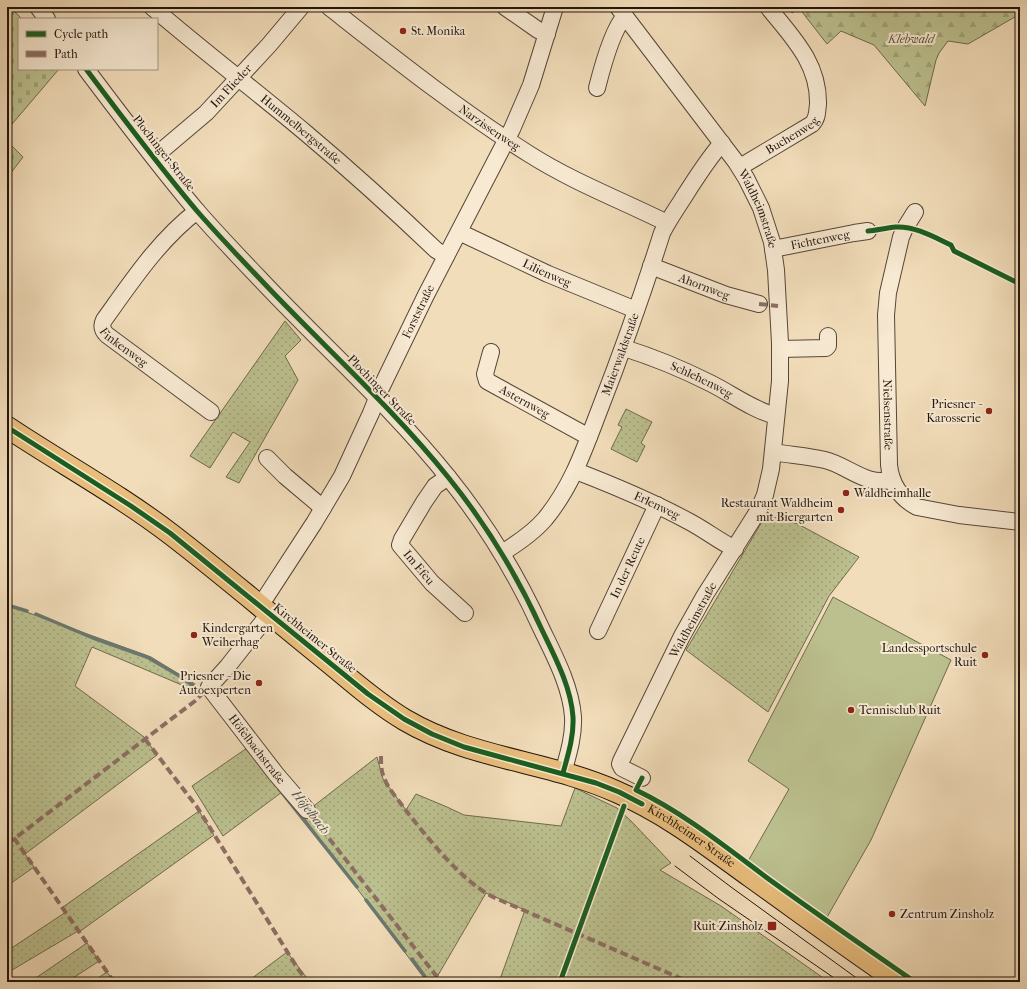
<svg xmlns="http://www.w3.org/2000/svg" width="1027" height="989" font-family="'IM FELL French Canon',serif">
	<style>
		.green { fill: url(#green-dots); stroke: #6e6a4e }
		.forest { fill: url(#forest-firs); stroke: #6e6a4e }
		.cemetery { fill: url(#cemetery-stones); stroke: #6e6a4e }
		.pitch { fill: #bcc08f; stroke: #6e6a4e }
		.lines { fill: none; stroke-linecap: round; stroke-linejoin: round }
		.stream { stroke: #6a7870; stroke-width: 3.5 }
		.minor-casing { stroke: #554638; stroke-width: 18 }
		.major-casing { stroke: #21140c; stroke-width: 23 }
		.minor { stroke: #f7e9d2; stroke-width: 16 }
		.major { stroke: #e9be7d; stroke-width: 21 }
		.tram { stroke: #21140c; stroke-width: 1 }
		.quiet { stroke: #8d6e63; stroke-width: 4; stroke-dasharray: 8 4; stroke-linecap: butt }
		.cycleway-casing { stroke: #f7e9d2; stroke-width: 8 }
		.cycleway { stroke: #1b5e20; stroke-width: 5 }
		.poi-dot { fill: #8f2418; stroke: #f7e9d2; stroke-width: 1.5 }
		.labels { text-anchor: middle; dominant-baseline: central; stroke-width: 4; stroke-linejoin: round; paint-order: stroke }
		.poi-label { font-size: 12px; fill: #21140c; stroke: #f7e9d2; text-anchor: start }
		.park-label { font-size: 12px; font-style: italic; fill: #57503a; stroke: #f7e9d2 }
		.street-label { font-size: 12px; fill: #21140c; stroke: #f7e9d2 }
		.water-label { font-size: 13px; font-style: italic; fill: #4c4e46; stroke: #f7e9d2 }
	</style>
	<defs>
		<pattern id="green-dots" width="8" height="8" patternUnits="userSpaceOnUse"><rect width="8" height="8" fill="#bcc08f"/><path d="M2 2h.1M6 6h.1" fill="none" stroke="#a1a47a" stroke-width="1.8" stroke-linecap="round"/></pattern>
		<pattern id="forest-firs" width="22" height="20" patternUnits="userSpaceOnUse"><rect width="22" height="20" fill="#bcc08f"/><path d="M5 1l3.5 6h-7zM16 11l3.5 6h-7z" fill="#a1a47a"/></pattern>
		<pattern id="cemetery-stones" width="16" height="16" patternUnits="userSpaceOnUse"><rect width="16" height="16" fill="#bcc08f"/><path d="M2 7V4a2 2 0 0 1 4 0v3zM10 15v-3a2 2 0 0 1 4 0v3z" fill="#a1a47a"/></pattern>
	</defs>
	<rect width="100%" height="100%" fill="#f2ddba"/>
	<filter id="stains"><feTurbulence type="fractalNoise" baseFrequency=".005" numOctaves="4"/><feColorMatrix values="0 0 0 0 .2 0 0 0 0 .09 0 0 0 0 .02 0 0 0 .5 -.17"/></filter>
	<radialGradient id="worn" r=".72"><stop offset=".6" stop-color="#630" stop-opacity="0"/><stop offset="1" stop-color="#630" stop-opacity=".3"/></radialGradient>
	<path class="green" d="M285,321L301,340L285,356L298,380L239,483L226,477L250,442L233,432L210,468L190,456Z
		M626,409L652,422L641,443L645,446L637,462L611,449L622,427L618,425Z
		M766,515L798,524L859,557L829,596L768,712L686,650Z
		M7,605L151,657L195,684L196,691L92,647L75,686L144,737L157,755L25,854L34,867L7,886Z
		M247,748L282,792L223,836L192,786Z
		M377,757L383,779L406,810L416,794L447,807L464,815L561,826L575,788L617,808L632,822L671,863L660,870L721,906L829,982H499L525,910L486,893L437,977L441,982H427L302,815Z
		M199,811L214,835L79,932L78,931L7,973V951L66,912L63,907Z
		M87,943L99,961L67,982H30Z
		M287,952L310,982H247Z
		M107,972L114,982H92Z"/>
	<path class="forest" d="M788,7H1020V14L968,44L948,41L939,53L936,60L925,106L874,45L841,31L827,44L799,8L792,13Z"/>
	<path class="cemetery" d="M7,7H10L22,19H19V69H59L7,130Z
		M7,141L23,157L7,178Z"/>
	<path class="pitch" d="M833,597L951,660L871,840L826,919L747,863L789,789L748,761Z"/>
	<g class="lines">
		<path class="stream" d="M7,605L27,611
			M36,614L93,638L147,657L183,678L197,689
			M279,789L357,887
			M366,900L405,951
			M412,959L429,982"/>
		<g class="minor-casing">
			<g id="minor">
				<path d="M38,7L47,19"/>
				<path id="s1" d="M152,7C203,51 256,91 307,134C351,171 394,210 436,250L446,256"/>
				<path id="s2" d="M329,7C394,58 459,110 529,154C573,182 621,200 667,223"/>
				<path d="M505,7L538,30L547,34"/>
				<path id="s3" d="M618,7L736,162L746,178L761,208L772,242L776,270L780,343V381L771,469L765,495L758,511L705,595L682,636L621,761L620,764L622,768L642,778"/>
				<path d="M86,69C122,117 158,165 197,211C217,234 239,257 260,279C322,345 391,406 448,477C486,524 517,575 542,630C555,657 571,687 573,717C574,736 568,755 563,773"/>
				<path d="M597,88C602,68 612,30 625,16"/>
				<path id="s4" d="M154,157L206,113L269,45L301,7"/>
				<path id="s5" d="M740,167L812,124C818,118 817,111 818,104C819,63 792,37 768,7"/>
				<path id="s6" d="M197,211C159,240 132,281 104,320C101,326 102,330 107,335L211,412"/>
				<path id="s7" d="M915,212L905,228L901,237L888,293L886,315L889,465C891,484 900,498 917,507L959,515L1020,522"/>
				<path id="s8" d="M459,232L548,274L636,310"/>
				<path id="s9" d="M773,249L854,233L868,231"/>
				<path id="s10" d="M651,266L726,295L759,304"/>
				<path id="s11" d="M624,348C653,357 682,369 710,383C732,394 753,410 776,416"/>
				<path d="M780,349L826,348L828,346V336"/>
				<path id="s12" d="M491,352L485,374L487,381L589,437"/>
				<path d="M773,452C790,455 808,456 825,460C847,465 868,488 892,479"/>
				<path d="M267,458L285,476L323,508"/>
				<path id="s13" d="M576,471C615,486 653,502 690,522C705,530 719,541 735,549"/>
				<path id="s14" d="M448,477L435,486L424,502L402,539L400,545L432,583L465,613"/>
				<path id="s15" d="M502,553C518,543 533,533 545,519C572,486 584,450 599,411C622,352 643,293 662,233C668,221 675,211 682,200C694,181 707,160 722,143"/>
				<path id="s16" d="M260,606L314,523L342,476L371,413L381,388L426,295L512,129L531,85L555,7"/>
				<path id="s17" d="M269,614L228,666L209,687L276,774L307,810"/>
				<path id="s18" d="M598,631L657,505"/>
			</g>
		</g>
		<g class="major-casing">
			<g id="major">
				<path id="s19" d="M7,427C61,463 120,495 172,535C224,575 274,618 325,659C351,680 376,703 405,720C471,759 548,761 617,792C666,813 708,846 751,877C800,912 849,948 899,982"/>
			</g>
		</g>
		<use href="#minor" class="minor"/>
		<use href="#major" class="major"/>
		<path class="tram" d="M690,856L731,887L862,982
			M675,866L719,899L840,982"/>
		<path class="quiet" d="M759,304L778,306
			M145,739L197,807L298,969L308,982
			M381,756C381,764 381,772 385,780C389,790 398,799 404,808C427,837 460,880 493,897L689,982
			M307,810L441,982
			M7,828L114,982
			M7,842L14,839L195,701L209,687"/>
		<g class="cycleway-casing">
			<path id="cycleway" d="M86,69C122,117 158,165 197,211C217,234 239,257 260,279C322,345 391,406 448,477C486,524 517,575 542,630C555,657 571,687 573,717C574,736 568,755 563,773
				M868,231C877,230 886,228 896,227C915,226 934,237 951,245L954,251L1020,284
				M7,427L131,506L170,533L368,694L404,719L432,734L464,747L596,783L619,792L642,804
				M642,778L636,790C684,813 727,848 770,880C818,915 866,948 915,982
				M560,982L624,806"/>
		</g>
		<use href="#cycleway" class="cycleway"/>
	</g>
	<g class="poi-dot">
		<circle cx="403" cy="31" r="4"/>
		<circle cx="989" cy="411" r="4"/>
		<circle cx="846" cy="493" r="4"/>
		<circle cx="841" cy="510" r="4"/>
		<circle cx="194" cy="635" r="4"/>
		<circle cx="985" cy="655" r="4"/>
		<circle cx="259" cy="683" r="4"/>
		<circle cx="851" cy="710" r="4"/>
		<circle cx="892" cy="914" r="4"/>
		<rect x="767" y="921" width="10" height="10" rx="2"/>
	</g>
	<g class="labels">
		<g class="poi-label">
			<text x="411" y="31">St. Monika</text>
			<text x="981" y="404" text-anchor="end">Priesner -<tspan x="981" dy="14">Karosserie</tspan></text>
			<text x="854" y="493">Waldheimhalle</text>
			<text x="833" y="503" text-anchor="end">Restaurant Waldheim<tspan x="833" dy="14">mit Biergarten</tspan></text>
			<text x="202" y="628">Kindergarten<tspan x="202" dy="14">Weiherhag</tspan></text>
			<text x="977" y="648" text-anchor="end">Landessportschule<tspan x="977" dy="14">Ruit</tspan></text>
			<text x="251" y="676" text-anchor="end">Priesner - Die<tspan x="251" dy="14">Autoexperten</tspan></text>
			<text x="859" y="710">Tennisclub Ruit</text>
			<text x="900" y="914">Zentrum Zinsholz</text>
			<text x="763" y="926" text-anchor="end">Ruit Zinsholz</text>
		</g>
		<g class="park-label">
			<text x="911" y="39">Klebwald</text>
		</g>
		<g class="street-label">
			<text stroke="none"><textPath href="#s4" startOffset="105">Im Flieder</textPath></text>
			<text stroke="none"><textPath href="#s2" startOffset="201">Narzissenweg</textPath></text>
			<text stroke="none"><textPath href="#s1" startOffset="193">Hummelbergstraße</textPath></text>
			<text stroke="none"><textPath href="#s5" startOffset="61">Buchenweg</textPath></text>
			<text transform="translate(164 153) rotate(52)">Plochinger Straße</text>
			<text stroke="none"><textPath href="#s3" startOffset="247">Waldheimstraße</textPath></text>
			<text stroke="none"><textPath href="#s9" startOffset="48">Fichtenweg</textPath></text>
			<text stroke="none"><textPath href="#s8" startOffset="97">Lilienweg</textPath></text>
			<text stroke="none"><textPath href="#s10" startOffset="57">Ahornweg</textPath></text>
			<text stroke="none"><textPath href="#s16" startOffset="335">Forststraße</textPath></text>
			<text stroke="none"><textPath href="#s6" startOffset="181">Finkenweg</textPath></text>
			<text stroke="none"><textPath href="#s15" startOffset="237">Maierwaldstraße</textPath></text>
			<text stroke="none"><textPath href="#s11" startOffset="84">Schlehenweg</textPath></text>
			<text transform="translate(382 390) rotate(46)">Plochinger Straße</text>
			<text stroke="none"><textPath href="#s12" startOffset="73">Asternweg</textPath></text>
			<text stroke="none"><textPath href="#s7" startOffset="208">Nielsenstraße</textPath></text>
			<text stroke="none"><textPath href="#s13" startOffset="88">Erlenweg</textPath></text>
			<text stroke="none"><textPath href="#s14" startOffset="114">Im Efeu</textPath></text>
			<text stroke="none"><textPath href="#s18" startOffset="70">In der Reute</textPath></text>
			<text transform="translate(693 620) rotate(-61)">Waldheimstraße</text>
			<text transform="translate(315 638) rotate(39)">Kirchheimer Straße</text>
			<text stroke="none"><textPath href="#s17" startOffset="173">Höfelbachstraße</textPath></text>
			<text stroke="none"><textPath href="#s19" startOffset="806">Kirchheimer Straße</textPath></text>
		</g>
		<g class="water-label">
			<text transform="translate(311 812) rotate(52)">Höfelbach</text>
		</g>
	</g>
	<rect width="1027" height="989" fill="none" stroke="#f2ddba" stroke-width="24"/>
	<rect x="8" y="8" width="1011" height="973" fill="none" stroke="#21140c" stroke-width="2"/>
	<rect x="12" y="12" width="1003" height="965" fill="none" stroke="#21140c"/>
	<rect x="18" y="18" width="140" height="52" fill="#f7e9d2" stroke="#a19483"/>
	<rect x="26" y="31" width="20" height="6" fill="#1b5e20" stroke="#a19483"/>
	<text x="54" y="38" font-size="12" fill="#21140c">Cycle path</text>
	<rect x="26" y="51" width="20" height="6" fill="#8d6e63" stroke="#a19483"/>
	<text x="54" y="58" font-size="12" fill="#21140c">Path</text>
	<rect width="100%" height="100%" filter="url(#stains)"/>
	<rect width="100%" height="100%" fill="url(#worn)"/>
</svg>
